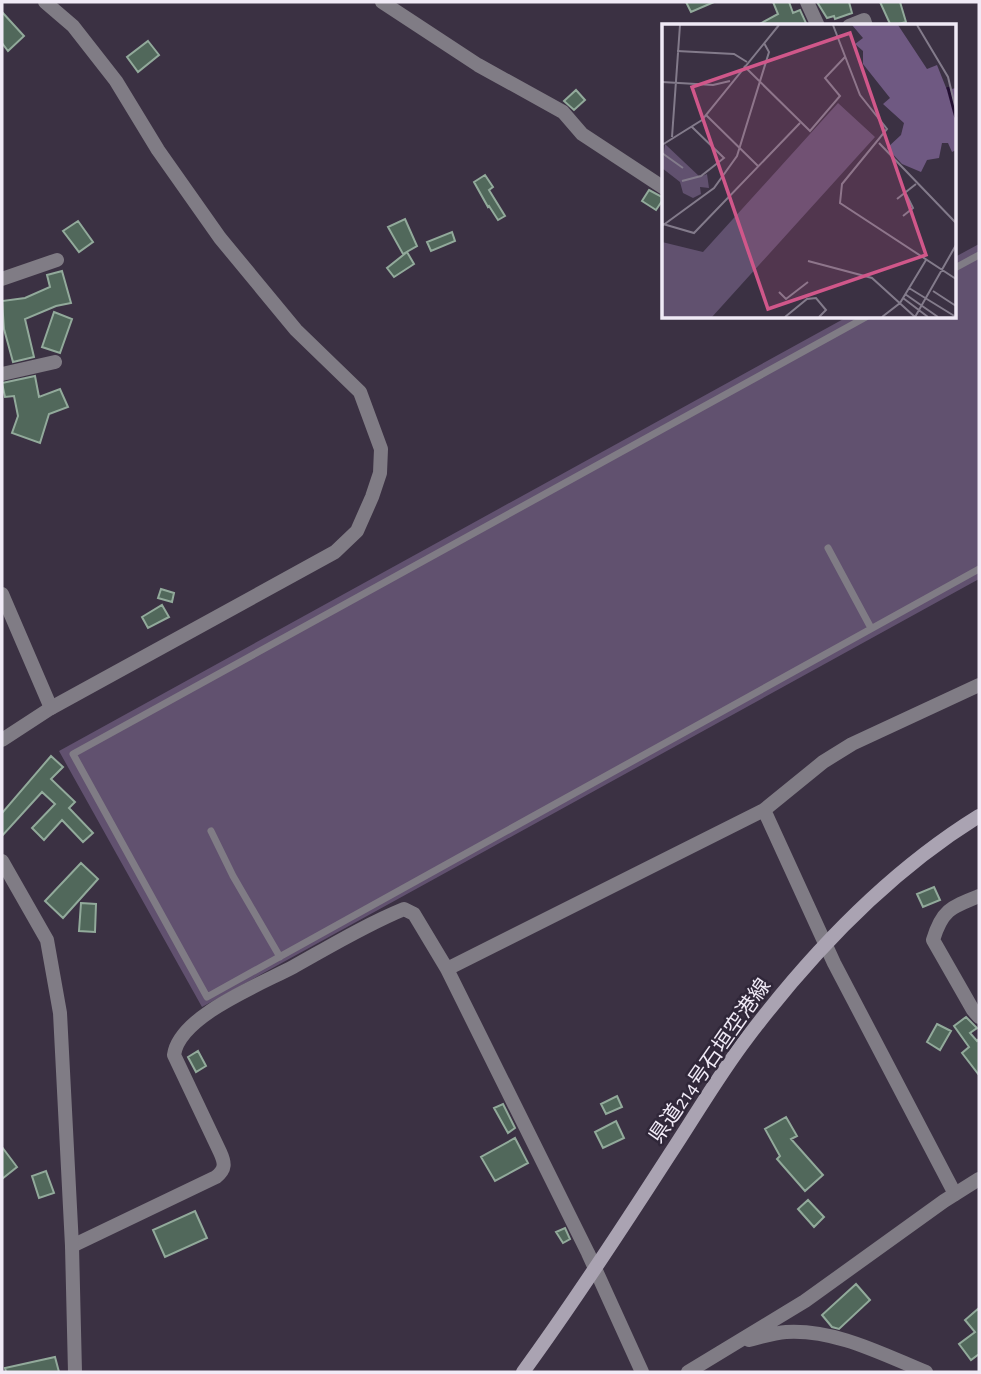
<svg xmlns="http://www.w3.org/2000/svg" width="981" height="1374" font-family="'Alegreya Sans','Noto Sans JP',sans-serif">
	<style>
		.green { fill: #61516f }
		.building { fill: #51685b; stroke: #92aa9b; stroke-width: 2 }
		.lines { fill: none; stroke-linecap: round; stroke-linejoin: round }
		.service { stroke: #807c85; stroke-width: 7 }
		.minor { stroke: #807c85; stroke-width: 14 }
		.tertiary { stroke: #807c85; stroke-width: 14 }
		.secondary { stroke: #aaa3b2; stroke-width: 14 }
		.labels { text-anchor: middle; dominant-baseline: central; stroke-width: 5; stroke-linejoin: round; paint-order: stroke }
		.street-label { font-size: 21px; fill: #f0eaf6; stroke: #302739 }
		.inset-river { fill: none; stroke: #220e31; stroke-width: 3.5 }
		.inset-road { fill: none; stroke: #837b8b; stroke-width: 2 }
		.view { fill: #d0578a; fill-opacity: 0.15; stroke: #d0578a; stroke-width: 3.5 }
		.inset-edge { fill: none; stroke: #f0eaf6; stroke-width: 3.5 }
	</style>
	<rect width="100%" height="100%" fill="#3b3143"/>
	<path class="green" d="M979,244V579L202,1007L59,751L847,317H955V257Z"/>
	<path class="building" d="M686,2H714L691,12Z
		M773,2H789L793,13L800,10L806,23L801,26H756L778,14Z
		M817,2H849L852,13L835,19L834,16L827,18Z
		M880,2H900L906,22L891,26Z
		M2,12L24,36L8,51L2,43Z
		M148,41L159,55L138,72L127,57Z
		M576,90L585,100L574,110L564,101Z
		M485,175L493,187L489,190L505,216L498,220L489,206L488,207L474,182Z
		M649,190L664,198L656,210L642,201Z
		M405,219L417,246L403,254L388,227Z
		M78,221L93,242L79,252L63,231Z
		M452,232L455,241L431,251L427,242Z
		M407,252L414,264L394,277L387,268Z
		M62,271L71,303L56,306L25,319L34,357L13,362L4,329L2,301L25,298L50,287L47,275Z
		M54,312L72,319L60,353L42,347Z
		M35,376L39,397L60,389L68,407L49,414L40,443L12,433L18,416L14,396L5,397L2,383Z
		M161,589L174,593L172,602L158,598Z
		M162,605L169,617L148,628L142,617Z
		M51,756L63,767L51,779L75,802L69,808L93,833L83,842L62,820L44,840L32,828L55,804L42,792L2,836V813Z
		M81,863L98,879L63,918L45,901Z
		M934,887L940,900L923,907L917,894Z
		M81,903L96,904L95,932L79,931Z
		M966,1017L977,1028L970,1033L977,1041L979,1039V1075L962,1053L969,1047L954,1026Z
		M937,1024L951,1031L940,1050L927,1042Z
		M198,1051L206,1066L196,1072L188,1057Z
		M617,1096L622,1107L606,1114L601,1104Z
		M503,1104L515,1128L508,1133L494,1108Z
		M786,1117L797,1136L791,1139L823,1175L805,1191L777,1159L780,1156L765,1129Z
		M616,1121L624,1138L603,1148L595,1132Z
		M515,1138L528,1163L495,1181L481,1157Z
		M2,1147L17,1167L2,1179Z
		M46,1171L54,1193L39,1198L32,1176Z
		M808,1200L824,1217L814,1227L798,1209Z
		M195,1211L207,1238L165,1257L153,1230Z
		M565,1228L570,1239L563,1243L556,1232Z
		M856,1284L870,1300L839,1329L832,1327L822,1315Z
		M979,1308V1354L971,1360L959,1344L975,1332L965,1320Z
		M55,1357L59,1372H6L5,1368Z"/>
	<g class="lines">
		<path class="service" d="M955,268L979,255
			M866,317L73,754L207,997L979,569
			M828,548L871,628
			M211,831L233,876L280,957"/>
		<path class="minor" d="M382,2L478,65L563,112L582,134L664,188
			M807,2L818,26
			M849,26L864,20L866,26
			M2,279L57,260
			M2,374L55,362
			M2,594L51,708
			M764,810L834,963L955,1194
			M979,896C951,907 942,910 933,940L973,1010L979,1017
			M447,969L764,810L823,762L852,744L979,685
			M72,1246L216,1177C226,1169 225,1163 220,1152L174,1055C179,1016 261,984 293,967C329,947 365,925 404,909L414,914L447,969L588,1253L642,1372"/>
		<path class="tertiary" d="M2,740L51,708L335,552L357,531L372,497L380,473L381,449L360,392L296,330L220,238L158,150L116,81L73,26L45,2
			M2,861L47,940L60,1013L72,1246L75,1372
			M749,1340C761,1337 774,1333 786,1332C835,1329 882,1354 926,1372
			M688,1372L805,1301L944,1201L979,1179"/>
		<path class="secondary" d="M523,1372C574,1302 621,1230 668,1157C694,1118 718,1076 747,1038C812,952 887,873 979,816"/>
	</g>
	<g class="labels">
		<g class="street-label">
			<text transform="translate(710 1061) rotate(-55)">県道214号石垣空港線</text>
		</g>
	</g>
	<g transform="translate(662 24)">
		<rect width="294" height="294" fill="#3b3143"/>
		<path d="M176,79L213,113L50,293H0V218L41,228ZM3,120L38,153L45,150L47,164L38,163L39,170L31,174L21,169L18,158L0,144Z" fill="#61516f"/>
		<path d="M190,1H236L265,45L275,41L285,66L294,64V126L290,128L286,119H280L277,134L265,136L259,148L240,140L225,124L239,111L242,99L221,80L228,74L201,40V27L193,20L201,14Z" fill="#6f5982"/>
		<path class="inset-river" d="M286,63L294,93"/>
		<path class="inset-road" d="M171,1L198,71L225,105L180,160L178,179L294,255M255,1L286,53L294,86M15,27L72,30L85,38M82,42L148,107L178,72L163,54L183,33M0,58L51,61L68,57M44,91L96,142M10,113L18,1M217,119L294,199M0,121L40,96L117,1M0,129L21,144M20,157L39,152L62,134L30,103M235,175L254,160M241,192L251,184L244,170M1,200L32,209L138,99M0,202L52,164L75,132L107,28L102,19M146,237L210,254L253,293M247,264L294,293M271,267L294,282M117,268L124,275L146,258M243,270L276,293M241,274L266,293M123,293L145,275L154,274L164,286L157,293M220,293L238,279L264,236M253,293L294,221"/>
		<path class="view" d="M188,9L264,231L106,285L30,63Z"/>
		<rect width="294" height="294" class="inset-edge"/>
	</g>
	<rect width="981" height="1374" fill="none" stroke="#f0eaf6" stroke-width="7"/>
</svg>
